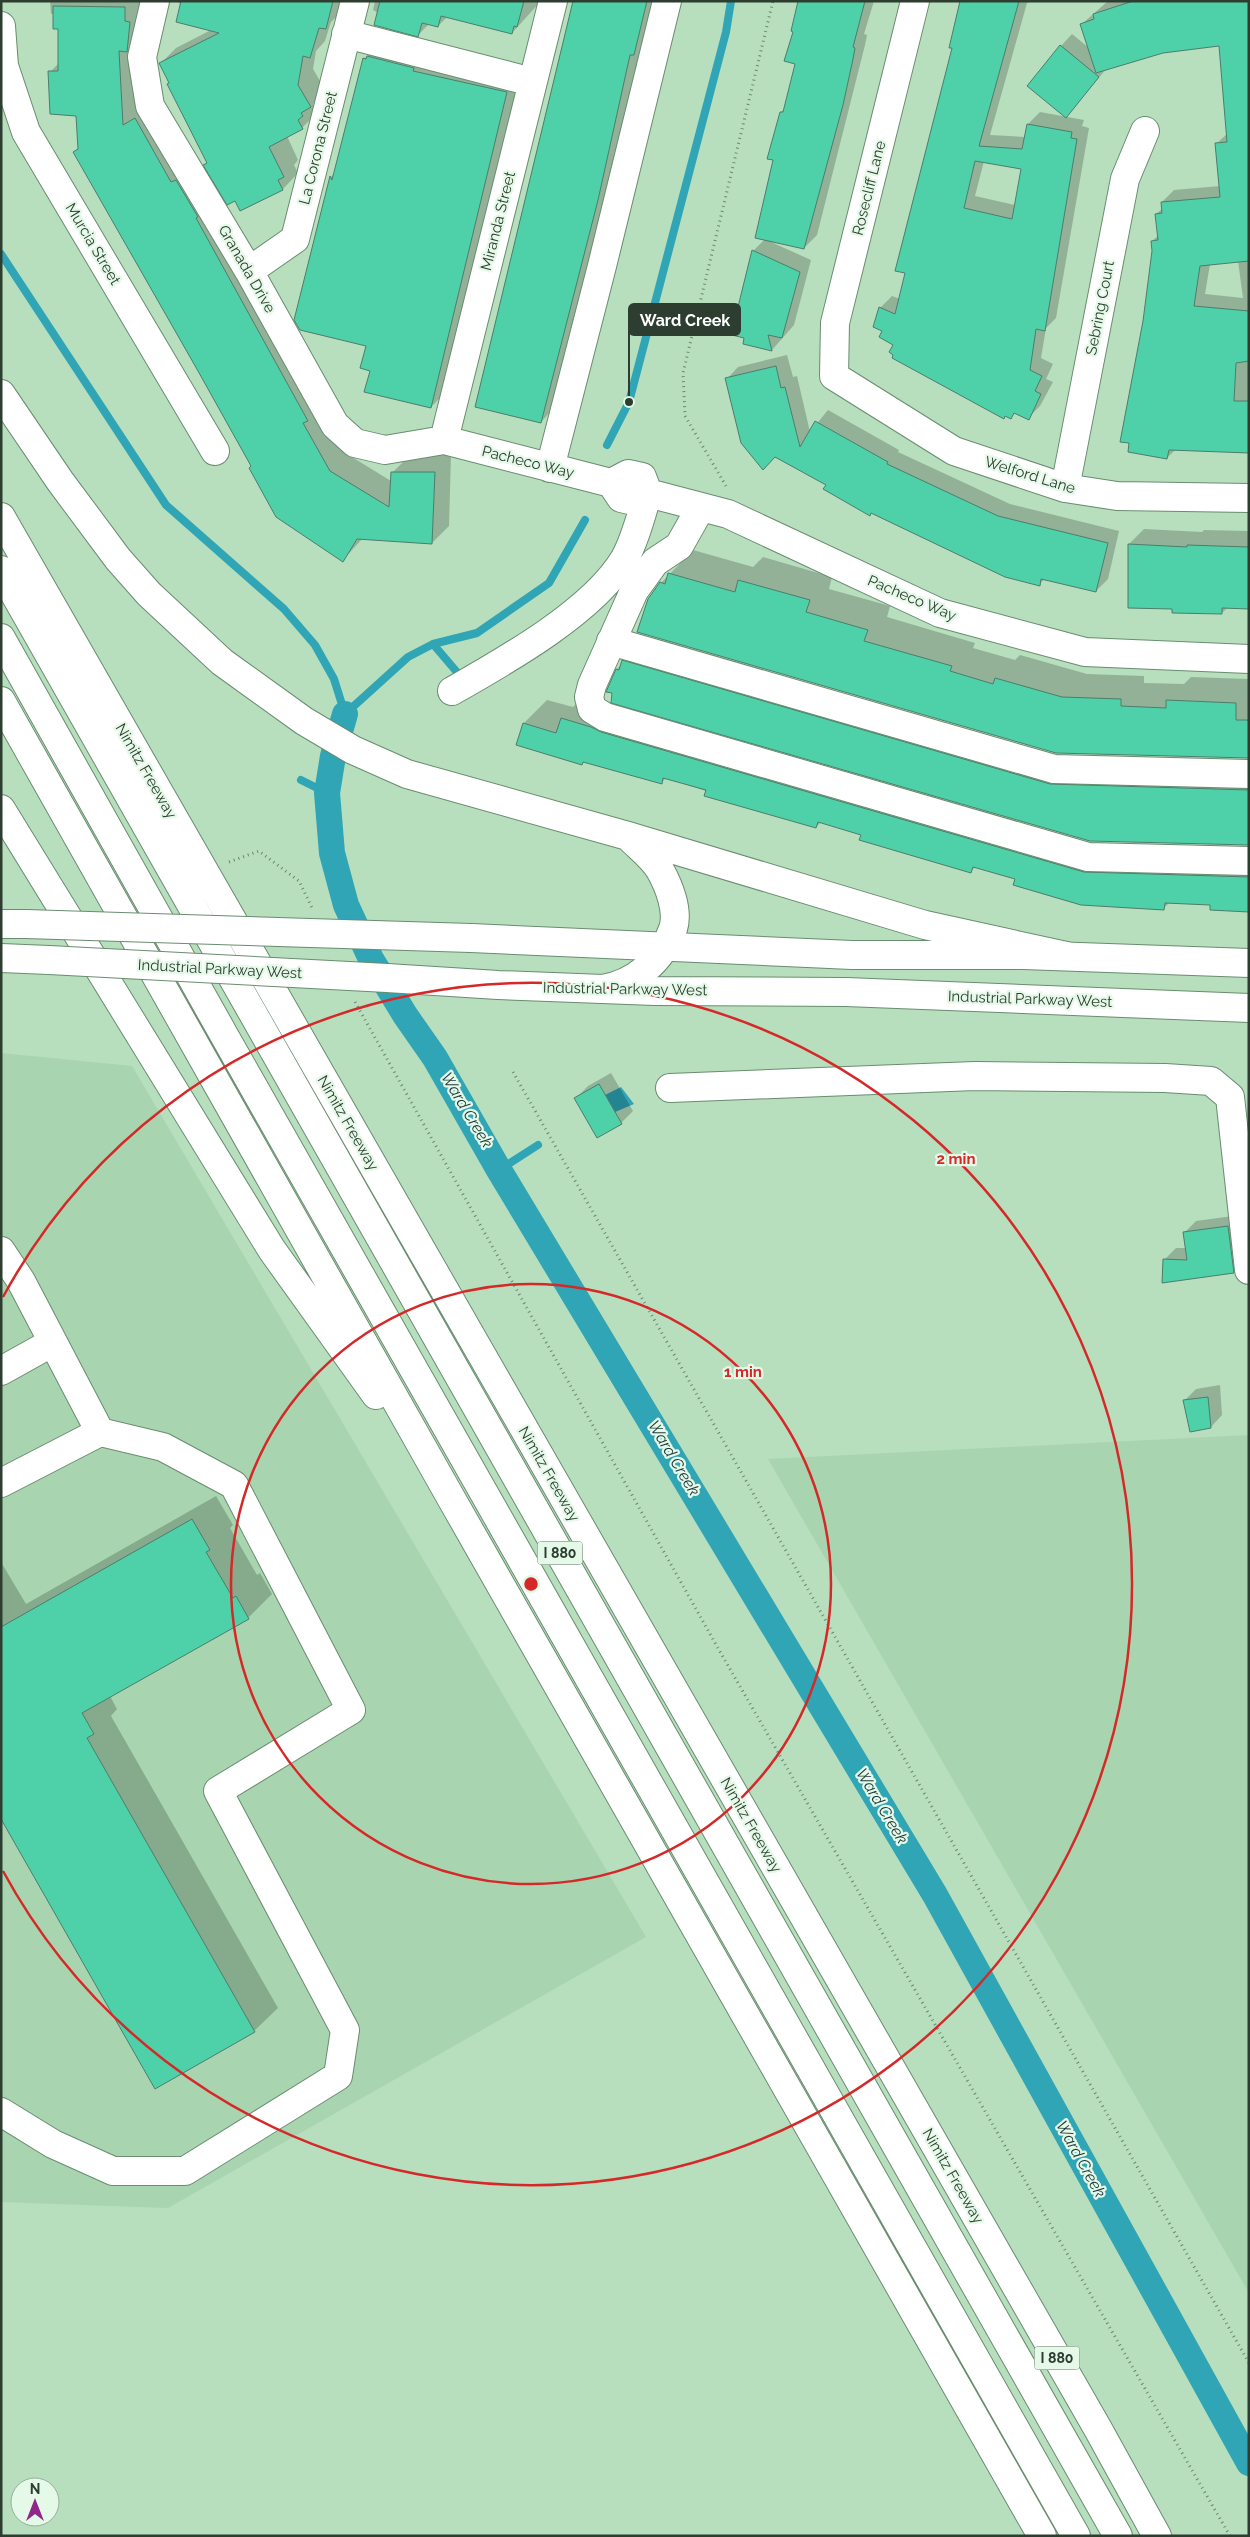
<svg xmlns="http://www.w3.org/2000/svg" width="1250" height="2537" font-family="Raleway,sans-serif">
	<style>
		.built { fill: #a8d5af }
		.water { fill: #2fa5b6 }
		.shadow { fill: #0003; fill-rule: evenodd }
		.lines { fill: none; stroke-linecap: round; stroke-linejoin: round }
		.stream { stroke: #2fa5b6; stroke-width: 8 }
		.canal { stroke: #2fa5b6; stroke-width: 26 }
		.building { fill: #4ed1a9; stroke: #4c7d6c; fill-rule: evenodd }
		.minor-casing { stroke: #698d6f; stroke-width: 30 }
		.major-casing { stroke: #698d6f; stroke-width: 30 }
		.highway-casing { stroke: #698d6f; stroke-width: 30 }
		.path { stroke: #6c8771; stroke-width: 3; stroke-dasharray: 1 4; stroke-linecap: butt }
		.minor { stroke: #fff; stroke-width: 28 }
		.major { stroke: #fff; stroke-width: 28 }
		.highway { stroke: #fff; stroke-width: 28 }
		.major-bridge-casing { stroke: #698d6f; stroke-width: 30; stroke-linecap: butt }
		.major-bridge { stroke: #fff; stroke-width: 28 }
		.ring { fill: none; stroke: #d62828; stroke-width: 2.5 }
		.labels { text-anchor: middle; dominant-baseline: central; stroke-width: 4.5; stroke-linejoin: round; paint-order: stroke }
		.shield { fill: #e5f9e8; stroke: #647567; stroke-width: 1 }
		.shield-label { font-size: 14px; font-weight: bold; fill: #2d3d30 }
		.street-label { font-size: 15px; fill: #2d3d30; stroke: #e5f9e8 }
		.water-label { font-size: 16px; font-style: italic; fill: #1b3438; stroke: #e5f9e8 }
		.centre { fill: #d62828; stroke: #e5f9e8; stroke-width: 2.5 }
		.ring-label { font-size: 15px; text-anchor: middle; font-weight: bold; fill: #d62828; stroke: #e5f9e8; stroke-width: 4.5; stroke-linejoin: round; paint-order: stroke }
		.leader { fill: none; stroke: #2d3d30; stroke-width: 2 }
		.callout-dot { fill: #2d3d30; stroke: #e5f9e8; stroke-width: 2 }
		.callout { fill: #2d3d30; stroke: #2d3d30; stroke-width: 2 }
		.callout-label { font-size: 16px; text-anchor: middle; font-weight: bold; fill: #fff }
	</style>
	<rect width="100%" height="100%" fill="#b7debd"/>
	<path class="built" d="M1,1053L132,1066L646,1937L168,2208L1,2202Z
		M1249,1435V2293L768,1459Z"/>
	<path class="water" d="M621,1087L634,1104L615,1112L605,1095Z"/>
	<path class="shadow" d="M50,1H147L139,110L347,454L391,481L392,473L409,456L451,455L449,526L432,543L363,538L343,560L252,466L74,152L79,147L77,114L50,72L59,63L60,27L54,14H51Z
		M177,1H344L341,12L331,22L325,41L316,51L313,69L326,91L313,104L318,112L302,128L287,136L298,160L294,165L298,173L283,189L241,209L236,200L205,165L208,162L161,63L176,48L211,30L177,21L180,4Z
		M375,1H541L512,33L447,17L438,26L429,24L418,35L373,10Z
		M580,1H657L556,406L541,422Z
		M799,1H874L864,34L867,35L865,45L817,235L804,248L771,242L811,260L794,325L772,350L746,338L735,311L739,307L753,251L765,239L781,112L786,107L797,63L795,31Z
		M965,1H1033L1027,3L990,135L1025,137L1028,124L1040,112L1084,120L1082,126L1089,128L1056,318L1046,328L1041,358L1053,364L1046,379L1053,382L1040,406L1028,418L1016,412L1011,417L1006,415L1004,417L895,344L884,331L880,308L892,296L900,299ZM984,161L1022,168L1015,205L975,196Z
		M1249,1V452L1176,449L1167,458L1144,321L1153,251L1152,241L1159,235L1156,214L1163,208L1162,202L1174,190L1220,186L1216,144L1228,133L1221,44L1163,51L1107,68L1066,117L1061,46L1072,34L1089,48L1082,24L1108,1ZM1238,261L1243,298L1205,294L1210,264Z
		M380,43L523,76L447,391L431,407L371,370L367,345L295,319L331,177L335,172L364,59Z
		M787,355L793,377L797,376L810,432L828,410L899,450L898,452L1010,504L1119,531L1108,579L1096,591L1045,579L1039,584L872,512L869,515L828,485L727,379L738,367Z
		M1144,529L1202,532L1204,530L1249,531V607H1228L1222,613L1174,608L1129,544Z
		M693,550L753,567L763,557L832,577L829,589L890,606L887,617L975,643L973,648L1015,660L1020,655L1087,674L1144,676V683L1184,684L1191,677L1249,679V757L1057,752L661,583Z
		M647,637L1074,761L1249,766V844L615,703L625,709L1108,849L1249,853V910L1211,903L1170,902L1164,908L1017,878L976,866L971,871L862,834L821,822L816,827L666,778L661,783L585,761L582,764L524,723L547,700L573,707L585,695L613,703L614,692L608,691L617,669Z
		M611,1073L633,1111L621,1123L576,1098L588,1086Z
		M1240,1215L1245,1260L1233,1272L1164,1260L1176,1248H1186L1184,1233L1196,1221Z
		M1220,1385L1222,1415L1211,1427L1184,1401L1196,1389Z
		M216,1496L233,1525L230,1528L257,1575L260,1573L272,1594L248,1618L110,1696L117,1709L111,1716L278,2008L254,2031L1,1816V1562L26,1604Z"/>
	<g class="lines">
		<path class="stream" d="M1,254L166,505L284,609L315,645L334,679L345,714L408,657L433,644L477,633L549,583L585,520
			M607,445L629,402L726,32L731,1
			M433,644L456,671
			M301,780L327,793
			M499,1170L538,1145"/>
		<path class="canal" d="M345,714L333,756L327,793L332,853L346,905L371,959L405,1015L435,1058L499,1170L935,1895L1249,2463"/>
	</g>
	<path class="building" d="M181,1H333L326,29L319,28L310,58L303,56L298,85L311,107L301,113L303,116L298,120L303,129L269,147L284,177L278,180L283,190L240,211L235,201L227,205L203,165L207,163L167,84L169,83L159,63L219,33L176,22Z
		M380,1H524L517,27L514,26L512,34L441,16L438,27L422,23L418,37L374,25Z
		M573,1H647L634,55H630L598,200L541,423L475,407Z
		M798,1H865L853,47L855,48L853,59L843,105L804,249L755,238L773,160L767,159L780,112H783L795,64L784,61L793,32L791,31Z
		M960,1H1019L979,146L1022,149L1027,124L1072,132L1071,138L1077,139L1045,331L1036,329L1030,370L1042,376L1035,391L1041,394L1029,420L1014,413L1011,419L1005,416L1004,419L892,358L893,355L889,352L893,345L879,337L882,331L873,327L879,307L895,314L905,273L895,271L952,48H949ZM975,161L1021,169L1012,219L964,208Z
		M1133,1H1249V261L1200,266L1194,306L1249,311V361L1236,363L1234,401H1249V453L1169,450L1167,459L1128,452L1129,443L1120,442L1143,321L1152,251L1151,241L1158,240L1155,214L1162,213L1161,202L1220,197L1215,143L1227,142L1219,46L1163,53L1096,73L1080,24L1094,19L1093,14Z
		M53,6L125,7V21L130,22L127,52L119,51L123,125L135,118L171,182L176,180L198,217L196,218L308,421L303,423L330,471L389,507L391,472H435L432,544L357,539L343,562L276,517L249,468L251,466L198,371L73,152L78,149L76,116L50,114L48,71H58V29H53Z
		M1060,45L1099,77L1066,118L1027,86Z
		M367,56L414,68L413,71L507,92L431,408L364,392L370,371L360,368L366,346L300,330L294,320L330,176L332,180L363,58L366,59Z
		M752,250L800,272L782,338L768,335L772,351L743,344L744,338L728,334L734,310L737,311Z
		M776,366L781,388L785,387L800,447L815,421L888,462L887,464L998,516L1108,543L1096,592L1041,579L1040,586L1005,577L871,513L870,516L823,489L826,485L775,457L763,470L741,443L725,378Z
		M1128,544L1187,547V545L1249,547V609L1222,608V614L1172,613V609L1128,608Z
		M668,573L735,592L738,580L810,600L806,612L868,630L864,641L952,666L950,671L993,684L995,678L1062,697L1121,699V706L1166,708V700L1236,703V720H1248L1249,725V758L1056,753L637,632L648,599L660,582L665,584Z
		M622,660L1050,784L1249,790V845L1090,841L611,703L612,693L606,692L616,669L619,670Z
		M561,718L591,727L601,732L1084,872L1249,877V912L1210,910V905L1165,903L1164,910L1081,905L1013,885L1015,879L973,867L971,873L859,840L861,835L818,822L816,828L704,796L706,790L663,778L662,784L583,762L582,765L516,745L523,723L556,733Z
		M599,1084L622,1124L597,1138L574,1098Z
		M1228,1226L1234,1273L1162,1283L1163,1259L1187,1260L1183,1232Z
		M1208,1397L1211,1428L1190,1432L1183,1400Z
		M192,1519L210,1550L206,1552L233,1598L236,1596L249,1619L82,1713L94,1734L87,1738L255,2032L155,2089L1,1819V1627Z"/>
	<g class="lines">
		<g class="minor-casing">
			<path id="minor" d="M155,1L142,57L150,106L249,271L335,425L355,443L385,450L444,440L611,483L628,474L642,477L648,493
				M915,1L835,323L834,376L954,451L1065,488L1117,496L1249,498
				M1,26L4,66L26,132L215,451
				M346,34L532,82
				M249,271L295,239L355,1
				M444,440L553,1
				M550,468L602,266L667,1
				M611,483L621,498L634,501L648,493L728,514L940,613L1085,652L1249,659
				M1065,488L1125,179L1145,131
				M701,507L679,546L655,562L634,591L592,685L589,697L592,709L605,717L1088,857L1249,861
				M611,641L1054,769L1249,774
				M452,691C505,661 594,611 625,558C636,538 641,515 648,493
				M670,1088L975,1076L1165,1078L1211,1081L1230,1097L1249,1270
				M1,1251L21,1281L100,1432L163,1447L234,1485L351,1710L218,1791L345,2030L338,2076L185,2171H113L53,2144L1,2112
				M1,1371L53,1342
				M1,1483L100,1432"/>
		</g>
		<g class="major-casing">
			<path id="major" d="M1,924H26
				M471,938L852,955H1023L1249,963
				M1,958L49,960
				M387,978L498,985L655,991L846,992L1249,1008"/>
		</g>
		<g class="highway-casing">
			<path id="highway" d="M1,394L60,481L118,559L149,594L222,662L304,721L353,750L407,774L628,836L925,925L1066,956
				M1,517L1098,2429L1157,2536
				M1,570L1118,2536
				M1,638L224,1035L1076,2536
				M1,701L451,1498L1042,2536
				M1,809L272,1250L376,1395
				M602,989C634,984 662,961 673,929C679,911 669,886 660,870C654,859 640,848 631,839"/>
		</g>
		<path class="path" d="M726,486L685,416L683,373L773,1
			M229,862L259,851L299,881L312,908
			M355,1002L719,1650L1230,2536
			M513,1072L1249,2363"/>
		<use href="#minor" class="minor"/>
		<use href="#major" class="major"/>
		<use href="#highway" class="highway"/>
		<g class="major-bridge-casing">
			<path id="major-bridge" d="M26,924L471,938
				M49,960L387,978"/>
		</g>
		<use href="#major-bridge" class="major-bridge"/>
	</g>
	<g class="ring">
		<circle cx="531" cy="1584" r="300"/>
		<path d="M3 1297A601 601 0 1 1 3 1871"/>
	</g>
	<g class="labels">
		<g class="shield">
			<rect x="537.5" y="1541.5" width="45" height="23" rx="4"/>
			<rect x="1034.5" y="2346.5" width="45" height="23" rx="4"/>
		</g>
		<g class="shield-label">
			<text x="560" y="1553">I 880</text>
			<text x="1057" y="2358">I 880</text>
		</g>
		<g class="street-label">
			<text transform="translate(318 148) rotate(-76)">La Corona Street</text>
			<text transform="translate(869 188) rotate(-76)">Rosecliff Lane</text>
			<text transform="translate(498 221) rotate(-76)">Miranda Street</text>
			<text transform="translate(93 244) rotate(59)">Murcia Street</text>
			<text transform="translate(247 269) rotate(60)">Granada Drive</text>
			<text transform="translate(1100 308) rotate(-79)">Sebring Court</text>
			<text transform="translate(528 462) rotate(14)">Pacheco Way</text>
			<text transform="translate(1030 475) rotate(17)">Welford Lane</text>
			<text transform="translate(912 598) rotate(23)">Pacheco Way</text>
			<text transform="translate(146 771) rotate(60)">Nimitz Freeway</text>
			<text transform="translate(220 969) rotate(3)">Industrial Parkway West</text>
			<text transform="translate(625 989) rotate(1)">Industrial Parkway West</text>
			<text transform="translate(1030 999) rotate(2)">Industrial Parkway West</text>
			<text transform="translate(348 1123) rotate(60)">Nimitz Freeway</text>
			<text transform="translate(549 1474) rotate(60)">Nimitz Freeway</text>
			<text transform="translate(751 1825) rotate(60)">Nimitz Freeway</text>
			<text transform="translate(953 2176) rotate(60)">Nimitz Freeway</text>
		</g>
		<g class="water-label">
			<text transform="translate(467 1110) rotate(59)">Ward Creek</text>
			<text transform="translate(674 1458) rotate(59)">Ward Creek</text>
			<text transform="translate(882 1806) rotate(59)">Ward Creek</text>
			<text transform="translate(1081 2159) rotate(61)">Ward Creek</text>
		</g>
	</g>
	<circle cx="531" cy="1584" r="8" class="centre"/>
	<g class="ring-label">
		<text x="956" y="1164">2 min</text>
		<text x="743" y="1377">1 min</text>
	</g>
	<path class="leader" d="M629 402L629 320"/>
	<circle class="callout-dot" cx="629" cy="402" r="5"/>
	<rect class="callout" x="629" y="304" width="111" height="31" rx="5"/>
	<g class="callout-label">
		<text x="685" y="326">Ward Creek</text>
	</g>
	<rect width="1250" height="2537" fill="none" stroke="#2d3d30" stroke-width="5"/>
	<g transform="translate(35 2502)"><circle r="24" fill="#e5f9e8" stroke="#9bae9e"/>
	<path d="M0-4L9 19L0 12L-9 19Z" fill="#90288c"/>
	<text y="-8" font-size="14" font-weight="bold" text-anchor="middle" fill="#2d3d30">N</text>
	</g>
</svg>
